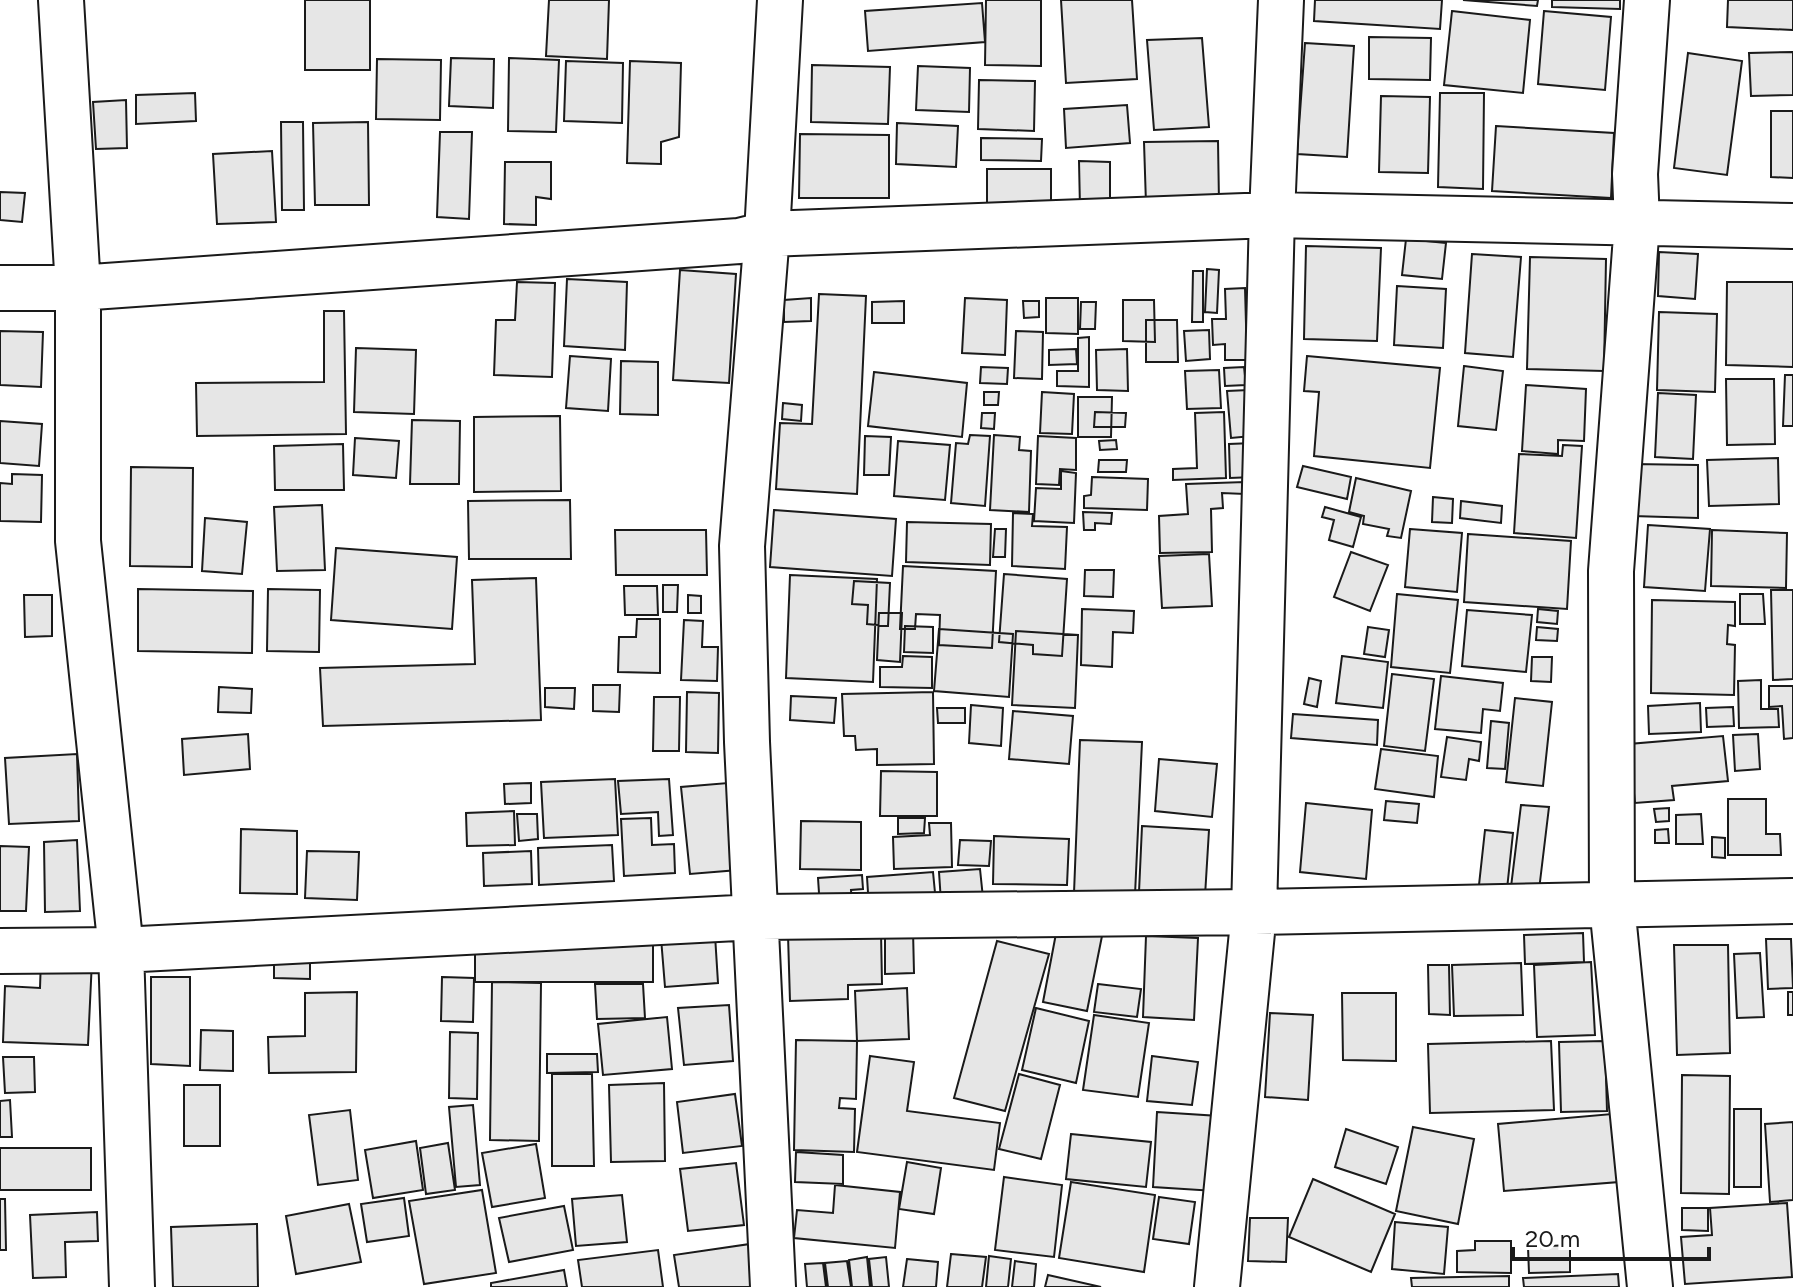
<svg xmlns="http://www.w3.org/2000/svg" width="1793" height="1287" font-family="Figtree,sans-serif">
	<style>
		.building { fill: #e6e6e6; stroke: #1a1a1a; stroke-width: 2 }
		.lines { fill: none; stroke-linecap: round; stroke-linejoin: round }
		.minor-casing { stroke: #1a1a1a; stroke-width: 48 }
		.minor { stroke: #fff; stroke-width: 44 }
	</style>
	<rect width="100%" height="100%" fill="#fff"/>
	<path class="building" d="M305,0H370V70H305Z
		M549,0H609L607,59L546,56Z
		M986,0H1041V66L985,65Z
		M1061,0H1132L1137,79L1066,83Z
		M1315,0H1442L1440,29L1314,21Z
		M1463,0H1538L1537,6Z
		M1552,0H1620V9L1552,7Z
		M1728,0H1793V30L1727,27Z
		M982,3L985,42L868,51L865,11Z
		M1452,11L1530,20L1523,93L1444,85Z
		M1544,11L1611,17L1605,90L1538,84Z
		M1369,37L1431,38L1430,80L1369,79Z
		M1202,38L1209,127L1154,130L1147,40Z
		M1305,43L1354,46L1347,157L1297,154Z
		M1793,52V95L1751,96L1749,53Z
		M1688,53L1742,61L1727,175L1674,168Z
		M451,58L494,59L493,108L449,106Z
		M509,58L559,60L556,132L508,131Z
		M377,59L441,60L440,120L376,119Z
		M566,61L623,63L622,123L564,121Z
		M630,61L681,63L679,137L661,142V164L627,163Z
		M812,65L890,67L888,124L811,122Z
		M918,66L970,68L969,112L916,110Z
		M979,80L1035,81L1034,131L978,129Z
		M195,93L196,121L136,124V95Z
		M1440,93H1484L1483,189L1438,187Z
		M1381,96L1430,97L1428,173L1379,172Z
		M126,100L127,148L96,149L93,102Z
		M1127,105L1130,143L1066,148L1064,109Z
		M1771,111H1793V178L1771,177Z
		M281,122H303L304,210H282Z
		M368,122L369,205H315L313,123Z
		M897,123L958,126L956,167L896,164Z
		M1496,126L1614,133L1611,198L1492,191Z
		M440,132H472L469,219L437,217Z
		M800,134L889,135V198H799Z
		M981,138L1042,139L1041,161L981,160Z
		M1218,141L1219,203L1146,204L1144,142Z
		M272,151L276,222L217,224L213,154Z
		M1079,161L1110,162V208H1080Z
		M505,162H551V199L536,197V225L504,224Z
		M987,169H1051V219L987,218Z
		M0,192L25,193L22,222L0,220Z
		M1406,239L1446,243L1442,279L1402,275Z
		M1306,246L1381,248L1377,341L1304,339Z
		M1659,252L1698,254L1695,299L1658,296Z
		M1472,254L1521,257L1513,357L1465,353Z
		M1530,257L1606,259L1604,371L1527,369Z
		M1207,269L1219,270L1217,313L1205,312Z
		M680,270L736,274L729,383L673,380Z
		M1193,271H1203V322H1192Z
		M567,279L627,282L625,350L564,346Z
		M517,282L555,283L552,377L494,375L496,320H515Z
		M1727,282H1793V367L1726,365Z
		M1397,286L1446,289L1443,348L1394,345Z
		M1245,288L1247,360H1225V344L1213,345L1212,319H1226L1225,289Z
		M819,294L866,296L857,494L776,489L780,423L812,424Z
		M811,298V321L784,322V300Z
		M965,298L1007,300L1005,355L962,353Z
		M1046,298H1078V334L1046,333Z
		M1123,300H1154L1155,342L1123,341Z
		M904,301V323H872V302Z
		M1023,301H1039V317L1024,318Z
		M1081,302H1096L1095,329H1080Z
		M324,311H344L346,434L197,436L196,383L324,382Z
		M1659,312L1717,314L1715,392L1657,390Z
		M1146,320H1177L1178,362H1146Z
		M1209,330L1210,359L1186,361L1184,331Z
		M0,331L43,332L41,387L0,385Z
		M1016,331L1043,332L1042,379L1014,378Z
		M1089,337V387L1057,386V371H1078V338Z
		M356,348L416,350L414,414L354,412Z
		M1076,349L1077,364L1049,365V350Z
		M1127,349L1128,391L1097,390L1096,350Z
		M570,356L611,359L608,411L566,408Z
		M1307,356L1440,368L1430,468L1314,456L1319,392L1304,391Z
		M621,361L658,362V415L620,414Z
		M1464,366L1503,371L1496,430L1458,426Z
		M981,367L1008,368L1007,384L980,383Z
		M1244,367L1246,385L1225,386L1224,368Z
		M1219,370L1221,408L1187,409L1185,371Z
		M874,372L967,383L962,437L868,426Z
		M1785,375H1793V426H1783Z
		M1726,379H1774L1775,444L1727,445Z
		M1526,385L1586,389L1584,441L1558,440V454L1522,451Z
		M1249,390L1252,436L1231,438L1227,391Z
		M984,392H999L998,405H984Z
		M1042,392L1074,394L1072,434L1040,433Z
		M1658,393L1696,395L1693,459L1655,457Z
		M1078,397H1112L1111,437H1078Z
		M783,403L802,405L801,421L782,419Z
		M1095,412L1126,413L1125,427H1094Z
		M1224,412L1226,478L1173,480V469L1197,468L1195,413Z
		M982,413H995L994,429L981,428Z
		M560,416L561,491L474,492V417Z
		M412,420L460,421L459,484H410Z
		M0,421L42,424L39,466L0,463Z
		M970,435L990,436L985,506L951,503L956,443L968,444Z
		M994,435L1020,437L1019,450L1031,451L1029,512L990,510Z
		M865,436L891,437L889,475H864Z
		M1038,436L1076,438V470L1060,469L1059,485L1036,484Z
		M355,438L399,441L396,478L353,475Z
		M1116,440L1117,449L1100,450L1099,441Z
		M898,441L950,445L945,500L894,496Z
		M1253,443L1254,477L1230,478L1229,444Z
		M343,444L344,490H275L274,446Z
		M1563,445L1582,446L1576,538L1514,533L1519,454L1562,456Z
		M1778,458L1779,504L1709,506L1707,460Z
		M1099,460H1127L1126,472H1098Z
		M1633,464L1698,465V518L1633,516Z
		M1303,466L1351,477L1347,499L1297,487Z
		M131,467L193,468L192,567L130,566Z
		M1061,471L1076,473L1074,523L1034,521L1036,488L1061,489Z
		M12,474L42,475L41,522L0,521V483L12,484Z
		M1092,477L1148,479L1147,510L1084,508V496L1091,495Z
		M1356,478L1411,491L1401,538L1387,536L1389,529L1363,524L1364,516L1349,512Z
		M1245,482V494L1222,493L1223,508L1211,509L1212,552L1160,553L1159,516L1188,514L1186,484Z
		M1433,497L1453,499L1452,523L1432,522Z
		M570,500L571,559H469L468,501Z
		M1461,501L1502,506L1501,523L1460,518Z
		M322,505L325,570L277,571L274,507Z
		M1325,507L1361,517L1353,547L1329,540L1334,520L1322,517Z
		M774,510L896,519L892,576L770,567Z
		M1083,512L1112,513L1111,524L1095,523V530H1084Z
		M1013,513L1033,514L1032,526L1067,527L1065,569L1012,566Z
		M205,518L247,522L242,574L202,571Z
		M907,522L991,524L990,565L906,562Z
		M1648,525L1710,529L1705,591L1644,587Z
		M995,529H1006L1005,557H993Z
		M1410,529L1462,533L1457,592L1405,587Z
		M615,530H706L707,575H616Z
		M1712,530L1787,533L1786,588L1711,586Z
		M1468,534L1571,541L1567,609L1464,602Z
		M336,548L457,557L452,629L331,620Z
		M1351,552L1388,565L1370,611L1334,597Z
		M1209,554L1212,606L1162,608L1159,556Z
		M903,566L996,571L992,648L939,645L940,615L916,614L915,629H900Z
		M1085,570H1114L1113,597L1084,596Z
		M1004,574L1067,579L1062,656L1033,654V645L999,642Z
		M790,575L877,579L873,682L786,678Z
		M536,578L541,720L323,726L320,668L475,664L472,580Z
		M854,581L890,583L888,626L867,624L868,605L852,604Z
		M663,585H678L677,612H663Z
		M624,586H657L658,615H625Z
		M138,589L253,591L252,653L138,651Z
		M268,589L320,590L319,652L267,651Z
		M1771,590H1793V679L1773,680Z
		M1397,594L1458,600L1450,673L1391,667Z
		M1740,594H1763L1765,624H1740Z
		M24,595H52V636L25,637Z
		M688,595L701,596V613H688Z
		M1652,600L1735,602V626L1728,625L1727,644L1735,645L1734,695L1651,693Z
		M1082,609L1134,611L1133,633L1113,632L1112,667L1081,665Z
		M1538,609L1558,611L1557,624L1537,622Z
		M1467,610L1532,615L1526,672L1462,666Z
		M879,613H902L900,662L877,660Z
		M637,619H660V673L618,672L619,637H636Z
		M684,620L703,621L702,647H718L717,681L681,680Z
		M905,626L933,627V653L904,652Z
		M1368,627L1389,630L1385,657L1364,654Z
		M1537,627L1558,629L1557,641L1536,640Z
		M939,629L1013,634L1009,697L934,691Z
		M1016,631L1078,635L1075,708L1012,705Z
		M903,656L932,657V688L880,687V667H902Z
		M1342,656L1388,662L1383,708L1336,703Z
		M1532,657H1552L1551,682L1531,681Z
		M1392,674L1434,679L1425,751L1384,746Z
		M1441,676L1503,683L1500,711L1483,709L1481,733L1435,729Z
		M1309,678L1321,681L1317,707L1304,704Z
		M1761,680V709H1778L1779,727L1739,728L1738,681Z
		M593,685H620L619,712L593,711Z
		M1769,686H1793V738L1784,739L1782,706L1769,707Z
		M219,687L252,689L251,713L218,712Z
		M545,688H575L574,709L545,707Z
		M687,692L719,693L718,753L686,752Z
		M933,692L934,764L877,765V749L856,750L855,736H844L842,694Z
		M791,696L836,698L834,723L790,720Z
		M654,697H680L679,751H653Z
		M1515,698L1552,702L1543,786L1506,782Z
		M1700,703L1701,732L1649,734L1648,706Z
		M971,705L1003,708L1001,746L969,743Z
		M1733,707L1734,726L1707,727L1706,708Z
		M937,708H965V723H938Z
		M1013,711L1073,716L1069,764L1009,759Z
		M1293,714L1378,720L1377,745L1291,738Z
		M1491,721L1509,723L1505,769L1487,768Z
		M248,734L250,769L184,775L182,739Z
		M1758,734L1760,769L1735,771L1733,735Z
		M1723,736L1728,781L1672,786L1674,800L1635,803L1629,744Z
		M1447,737L1481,742L1479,761L1469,759L1466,780L1441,777Z
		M1080,740L1142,742L1135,895L1074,893Z
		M1381,749L1438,756L1434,797L1375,789Z
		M77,754L79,821L9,824L5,758Z
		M1159,759L1217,764L1212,817L1155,811Z
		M881,771L937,772V816H880Z
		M615,779L618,835L544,838L541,782Z
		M669,779L673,835L659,836L658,812L621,814L618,781Z
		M531,783V803L505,804L504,784Z
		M728,783L738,870L690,874L681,787Z
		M1728,799H1766V834H1780L1781,855H1728Z
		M1386,801L1419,804L1417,823L1384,820Z
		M1306,803L1372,810L1366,879L1300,872Z
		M1521,805L1549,807L1539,890L1511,887Z
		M1669,808V821L1656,822L1654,809Z
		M514,811L515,845L467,846L466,813Z
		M517,814H537L538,839L519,841Z
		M1701,814L1703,844H1676V815Z
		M651,818L652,845L674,844L675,873L624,876L621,819Z
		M898,818H925L924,833L898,834Z
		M801,821L861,822V870L800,869Z
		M929,823H951L952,867L894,869L893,837L930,835Z
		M1142,826L1209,830L1205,896L1139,892Z
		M241,829L297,831V894L240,893Z
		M1668,829L1669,843H1655V830Z
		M1485,830L1513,833L1507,889L1479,885Z
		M994,836L1069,839L1067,885L993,884Z
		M1712,837L1725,838V858L1712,857Z
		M77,840L80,911L45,912L44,842Z
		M960,840L991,841L989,866L958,865Z
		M612,845L614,881L539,885L538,848Z
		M0,846L29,847L26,911H0Z
		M307,851L359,852L357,900L305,898Z
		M531,851L532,884L484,886L483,853Z
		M980,869L983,898L941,902L939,872Z
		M933,872L936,903L869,908L867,877Z
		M862,875L863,889L851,890L852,906L820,908L818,878Z
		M1058,923L1103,931L1087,1011L1043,1002Z
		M913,930L914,973L885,974V931Z
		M881,932L882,984L848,985V999L790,1001L788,935Z
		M1583,933L1584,962L1525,964L1524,935Z
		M715,935L718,983L665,987L661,938Z
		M1146,936L1198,938L1194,1020L1143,1017Z
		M1766,939H1791L1793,988L1768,989Z
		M475,941H653V982H475Z
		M997,941L1049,954L1005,1111L954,1098Z
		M1674,945H1728L1730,1053L1677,1055Z
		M274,950L310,951V979L274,978Z
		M1760,953L1764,1017L1737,1018L1734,954Z
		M41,958L92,960L88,1045L3,1042L5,986L40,988Z
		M1591,962L1595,1035L1537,1037L1534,965Z
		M1521,963L1523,1015L1454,1016L1452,965Z
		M1428,965H1449L1450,1015L1429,1014Z
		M151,977H190V1066L151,1064Z
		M442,977L474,978L473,1022L441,1021Z
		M492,982L541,983L539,1141L490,1140Z
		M595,984H643L645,1018L597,1019Z
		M1098,984L1141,989L1137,1017L1094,1012Z
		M907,988L909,1039L857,1041L855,991Z
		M357,992L356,1072L269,1073L268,1037L305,1036V993Z
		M1788,992H1793V1015H1788Z
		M1342,993H1396V1061L1343,1060Z
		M729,1005L733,1061L684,1065L678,1008Z
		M1036,1008L1089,1021L1076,1083L1022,1070Z
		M1270,1013L1313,1015L1308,1100L1265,1097Z
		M1094,1015L1149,1023L1138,1097L1083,1090Z
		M667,1017L672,1069L603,1075L598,1024Z
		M201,1030L233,1031V1071L200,1070Z
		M450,1032L478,1033L477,1099L449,1098Z
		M796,1040L857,1041L856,1099L840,1098L839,1108L855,1109L854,1152L794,1150Z
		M1551,1041L1554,1110L1430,1113L1428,1044Z
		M1605,1041L1607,1111L1561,1112L1559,1042Z
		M547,1054H597L598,1072L547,1073Z
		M870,1056L914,1062L907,1111L1000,1123L994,1170L857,1152Z
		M1152,1056L1198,1062L1192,1105L1147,1101Z
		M3,1057H34L35,1092L5,1093Z
		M552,1074H592L594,1166H552Z
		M1019,1074L1060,1085L1041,1159L999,1149Z
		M1682,1075L1730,1076L1729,1194L1681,1193Z
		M664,1083L665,1161L611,1162L609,1085Z
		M184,1085H220V1146H184Z
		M735,1094L742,1146L683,1153L677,1102Z
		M10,1100L12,1137H0V1101Z
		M473,1105L480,1185L456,1187L449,1107Z
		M1734,1109H1761V1187H1734Z
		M350,1110L358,1180L318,1185L309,1115Z
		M1157,1112L1219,1116L1215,1191L1153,1187Z
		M1612,1114L1619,1182L1504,1191L1498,1124Z
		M1793,1122V1200L1770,1202L1765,1124Z
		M1413,1127L1474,1139L1458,1224L1396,1211Z
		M1346,1129L1398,1147L1386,1184L1335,1167Z
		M1071,1134L1151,1142L1146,1187L1066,1179Z
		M416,1141L423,1190L373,1198L365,1150Z
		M448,1143L455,1190L426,1194L420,1148Z
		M536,1144L545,1198L492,1207L482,1153Z
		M0,1148H91V1190H0Z
		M796,1152L843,1155V1184L795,1182Z
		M907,1162L941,1168L934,1214L899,1209Z
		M736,1163L744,1225L688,1231L680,1169Z
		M1004,1177L1062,1185L1054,1257L995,1250Z
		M1313,1179L1395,1214L1371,1272L1289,1237Z
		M1071,1182L1155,1195L1144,1272L1059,1258Z
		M835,1185L900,1192L895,1248L794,1238L797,1210L833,1213Z
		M482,1190L496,1273L424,1284L409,1201Z
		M622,1195L627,1242L576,1246L572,1199Z
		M1159,1197L1195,1202L1189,1244L1153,1239Z
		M404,1198L409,1236L367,1242L361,1204Z
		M0,1199H5L6,1250H0Z
		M1787,1203L1792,1277L1685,1284L1681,1237L1712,1235L1710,1208Z
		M349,1204L361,1262L296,1274L286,1216Z
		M564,1206L573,1250L509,1262L499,1218Z
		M1682,1208H1708V1231L1682,1230Z
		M97,1212L98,1241L65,1242L66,1277L33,1278L30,1215Z
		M1250,1218H1288L1286,1262L1248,1261Z
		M1395,1222L1448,1227L1444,1274L1392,1269Z
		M257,1224L258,1287H173L171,1227Z
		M1475,1241H1511V1273L1457,1272V1251L1475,1250Z
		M750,1244L756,1287H679L674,1255Z
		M1570,1245V1272L1529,1273L1528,1247Z
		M658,1250L663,1287H582L578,1260Z
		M951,1254L986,1257L982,1287H947Z
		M989,1256L1011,1259L1008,1287H986Z
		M867,1257L870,1287H852L849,1260Z
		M886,1257L889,1287H872L869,1259Z
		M907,1259L938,1262L936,1287H903Z
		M847,1261L851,1287H828L825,1263Z
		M1015,1261L1036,1264L1034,1287H1012Z
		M823,1263L826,1287H807L805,1264Z
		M564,1270L567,1287H491V1283Z
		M1618,1274L1619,1287H1524L1523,1278Z
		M1048,1275L1101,1287H1045Z
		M1509,1276V1287H1412L1411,1278Z"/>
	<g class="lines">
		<g class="minor-casing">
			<path id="minor" d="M61,0L78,288V541L121,950L132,1287
				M1647,0L1635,174L1637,223L1611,571L1612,905L1650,1287
				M0,288H78L739,241L767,234L1272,215L1793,226
				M0,951L121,950L756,917L1254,912L1793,901
				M773,1287L747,742L742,546L767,234L780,0
				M1217,1287L1254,912L1272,215L1281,0"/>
		</g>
		<use href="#minor" class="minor"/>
	</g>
	<path d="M1513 1247v12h196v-12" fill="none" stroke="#1a1a1a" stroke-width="4"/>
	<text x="1525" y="1247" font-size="24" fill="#1a1a1a" stroke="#ffffff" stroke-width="6" paint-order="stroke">20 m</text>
</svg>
